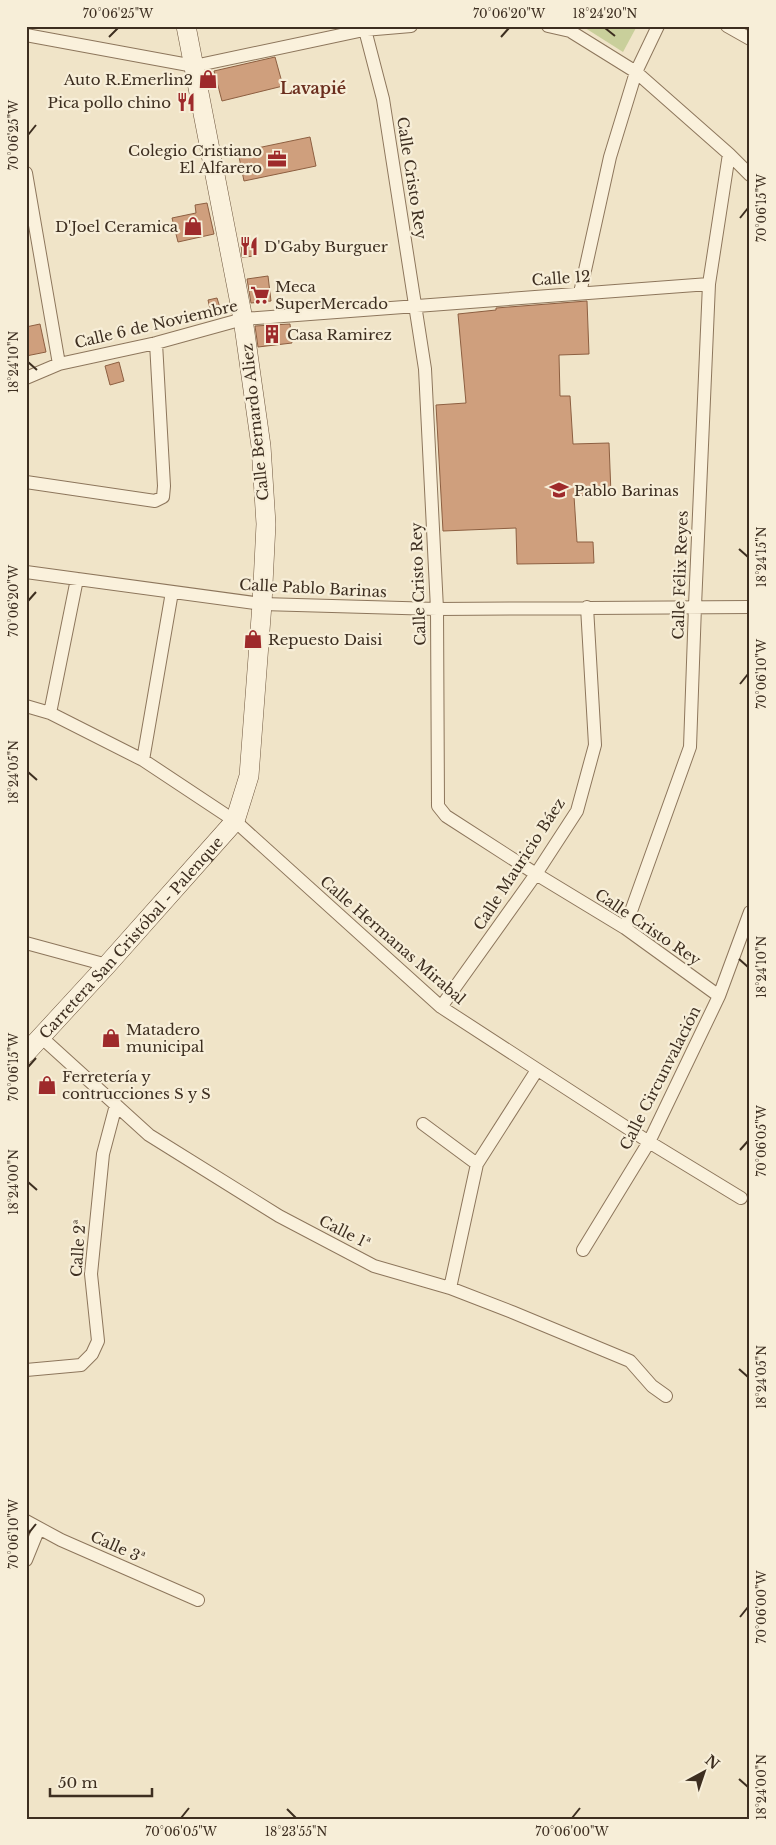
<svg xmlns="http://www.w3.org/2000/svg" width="776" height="1845" font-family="'Libre Baskerville',serif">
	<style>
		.garden { fill: #c9cf9b }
		.building { fill: #cf9f7d; stroke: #8d5f41 }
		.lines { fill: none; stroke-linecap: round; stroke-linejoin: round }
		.street-casing { stroke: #8d765c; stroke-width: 14 }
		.secondary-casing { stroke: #6f573f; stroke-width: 20 }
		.street { stroke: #faf1dc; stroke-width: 12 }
		.secondary { stroke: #faf1dc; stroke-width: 19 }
		.ticks { fill: none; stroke: #3d2e20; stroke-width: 2 }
		.labels { text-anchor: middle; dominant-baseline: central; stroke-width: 4.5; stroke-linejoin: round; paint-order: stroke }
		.poi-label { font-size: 15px; fill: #3d2e20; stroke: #f7eed8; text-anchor: start }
		.street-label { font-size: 15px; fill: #3d2e20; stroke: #f7eed8 }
		.neighbourhood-label { font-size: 16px; font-weight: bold; fill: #6b2e1e; stroke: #f7eed8 }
		.neatline { fill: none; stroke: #3d2e20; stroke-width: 2 }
		.ticks-label { font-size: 12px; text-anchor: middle; fill: #3d2e20 }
	</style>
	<rect width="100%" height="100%" fill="#f0e4c8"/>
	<path class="garden" d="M582,26H637L623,52Z"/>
	<path class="building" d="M275,57L283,86L222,101L214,71Z
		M310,137L316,166L244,181L238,152Z
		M207,203L214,234L178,242L172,218L196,213L195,205Z
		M256,242V256L242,257L241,243Z
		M268,276L271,301L251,303L247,279Z
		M217,298L221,311L211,313L208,300Z
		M587,301L589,354L559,355L560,396H570L573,444L609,443L611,494L574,496L577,542H593L594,563L517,564L516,528L443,531L436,405L466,403L458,314L496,310V308Z
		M40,324L46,352L26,356V327Z
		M290,324L292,343L258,347L255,326Z
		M119,362L124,381L110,385L105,366Z"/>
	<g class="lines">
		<g class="street-casing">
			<path id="street" d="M364,26L383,99L425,369L437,609L438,806L446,816L536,874L625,928L719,996
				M548,26L570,31L636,72L729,154L750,175
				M727,26L750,39
				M26,35L194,66L364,30L411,26
				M26,173L59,364
				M580,293L610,157L636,72L658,26
				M26,378L59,364L156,343L243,319L709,284
				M26,482L155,501L163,497L164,486L156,343
				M26,572L262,604L437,609L750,607
				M26,706L50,713L143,760L235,821L441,1007L649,1142L741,1198
				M50,713L77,579
				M143,760L172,592
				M625,928L690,747L695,606L709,284L729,154
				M26,943L107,965
				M441,1007L536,874L577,811L595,745L587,607
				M41,1037L149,1135L279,1216L374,1266L450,1288L512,1312L630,1361L652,1386L666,1396
				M423,1124L477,1164
				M583,1250L649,1142L719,996L750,912
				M450,1288L477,1164L537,1070
				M26,1370L81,1365L92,1354L98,1341L91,1274L103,1154L116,1105
				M26,1521L61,1540L198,1600
				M26,1560L39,1528"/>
		</g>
		<g class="secondary-casing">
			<g id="secondary">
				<path id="s1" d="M26,1053L107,965L235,821L249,776L262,604L266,524L261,446L243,319L186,26"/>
			</g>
		</g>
		<use href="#street" class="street"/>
		<use href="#secondary" class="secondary"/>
	</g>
	<path class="ticks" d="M605,28L615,36M109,37L118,28M501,37L509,28M28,135L36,125M740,218L748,208M28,362L37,370M739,549L748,557M28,601L36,592M740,684L748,674M28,772L37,780M739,959L748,967M28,1067L36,1058M740,1150L748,1141M28,1182L37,1190M739,1369L748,1377M28,1534L36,1524M740,1617L748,1607M739,1779L748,1787M287,1809L296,1818M181,1818L189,1808M572,1818L580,1808"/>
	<defs>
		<g id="shop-bare" transform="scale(1.5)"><path d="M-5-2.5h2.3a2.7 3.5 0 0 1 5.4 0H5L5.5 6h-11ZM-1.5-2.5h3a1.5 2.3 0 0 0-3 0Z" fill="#9e2a2b" stroke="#f7eed8" stroke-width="2.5" paint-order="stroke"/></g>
		<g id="restaurant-bare" transform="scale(1.5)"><path d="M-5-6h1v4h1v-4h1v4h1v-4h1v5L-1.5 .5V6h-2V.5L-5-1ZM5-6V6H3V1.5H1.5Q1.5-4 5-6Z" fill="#9e2a2b" stroke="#f7eed8" stroke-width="2.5" paint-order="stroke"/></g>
		<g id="office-bare" transform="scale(1.5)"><path d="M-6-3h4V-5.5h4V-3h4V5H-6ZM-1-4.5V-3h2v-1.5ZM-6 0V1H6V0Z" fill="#9e2a2b" stroke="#f7eed8" stroke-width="2.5" paint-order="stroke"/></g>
		<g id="supermarket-bare" transform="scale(1.5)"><path d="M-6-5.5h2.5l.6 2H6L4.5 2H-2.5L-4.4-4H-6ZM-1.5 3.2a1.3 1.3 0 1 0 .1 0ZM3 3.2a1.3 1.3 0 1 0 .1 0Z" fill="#9e2a2b" stroke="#f7eed8" stroke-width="2.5" paint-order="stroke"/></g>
		<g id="building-bare" transform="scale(1.5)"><path d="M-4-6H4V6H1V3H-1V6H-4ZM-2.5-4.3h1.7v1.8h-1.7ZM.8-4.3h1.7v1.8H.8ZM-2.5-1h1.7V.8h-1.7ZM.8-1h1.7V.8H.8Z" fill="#9e2a2b" stroke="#f7eed8" stroke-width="2.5" paint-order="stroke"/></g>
		<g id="school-bare" transform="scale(1.5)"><path d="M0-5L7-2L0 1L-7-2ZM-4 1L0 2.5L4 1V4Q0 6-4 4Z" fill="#9e2a2b" stroke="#f7eed8" stroke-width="2.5" paint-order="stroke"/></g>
	</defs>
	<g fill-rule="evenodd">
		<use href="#shop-bare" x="208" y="79"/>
		<use href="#restaurant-bare" x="186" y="102"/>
		<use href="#office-bare" x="277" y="159"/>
		<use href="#shop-bare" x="193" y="226"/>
		<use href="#restaurant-bare" x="249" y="246"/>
		<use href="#supermarket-bare" x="260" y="295"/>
		<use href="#building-bare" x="272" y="334"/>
		<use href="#school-bare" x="559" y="490"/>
		<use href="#shop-bare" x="253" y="639"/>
		<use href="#shop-bare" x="111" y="1038"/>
		<use href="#shop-bare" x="47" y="1085"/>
	</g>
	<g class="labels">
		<g class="poi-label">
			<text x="193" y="79" text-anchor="end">Auto R.Emerlin2</text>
			<text x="171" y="102" text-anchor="end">Pica pollo chino</text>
			<text x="262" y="150" text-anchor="end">Colegio Cristiano<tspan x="262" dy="17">El Alfarero</tspan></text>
			<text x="178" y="226" text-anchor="end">D'Joel Ceramica</text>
			<text x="264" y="246">D'Gaby Burguer</text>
			<text x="275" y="286">Meca<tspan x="275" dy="17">SuperMercado</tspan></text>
			<text x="287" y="334">Casa Ramirez</text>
			<text x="574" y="490">Pablo Barinas</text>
			<text x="268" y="639">Repuesto Daisi</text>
			<text x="126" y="1029">Matadero<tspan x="126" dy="17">municipal</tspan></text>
			<text x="62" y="1076">Ferretería y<tspan x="62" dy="17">contrucciones S y S</tspan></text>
		</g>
		<g class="street-label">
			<text transform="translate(412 178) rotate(81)">Calle Cristo Rey</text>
			<text transform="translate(561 278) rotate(-4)">Calle 12</text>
			<text transform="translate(156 324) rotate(-13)">Calle 6 de Noviembre</text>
			<text transform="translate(255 422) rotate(-96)">Calle Bernardo Aliez</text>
			<text transform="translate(680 575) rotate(-88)">Calle Félix Reyes</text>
			<text transform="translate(418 584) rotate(-92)">Calle Cristo Rey</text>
			<text transform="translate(313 588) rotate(3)">Calle Pablo Barinas</text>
			<text transform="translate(519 864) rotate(-57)">Calle Mauricio Báez</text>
			<text transform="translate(648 927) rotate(34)">Calle Cristo Rey</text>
			<text stroke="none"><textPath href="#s1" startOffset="156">Carretera San Cristóbal - Palenque</textPath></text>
			<text transform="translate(393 940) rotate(41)">Calle Hermanas Mirabal</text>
			<text transform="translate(660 1078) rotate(-63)">Calle Circunvalación</text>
			<text transform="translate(345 1232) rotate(27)">Calle 1ª</text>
			<text transform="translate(78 1248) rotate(-86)">Calle 2ª</text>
			<text transform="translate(118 1547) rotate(24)">Calle 3ª</text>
		</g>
		<g class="neighbourhood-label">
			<text x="313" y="88">Lavapié</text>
		</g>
	</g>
	<rect width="776" height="1845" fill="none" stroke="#f7eed8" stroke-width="55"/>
	<g transform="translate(704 1772) rotate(40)" stroke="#f7eed8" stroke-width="4" paint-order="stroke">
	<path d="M0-4L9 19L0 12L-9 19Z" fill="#3d2e20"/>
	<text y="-8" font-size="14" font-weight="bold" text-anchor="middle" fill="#3d2e20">N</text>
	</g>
	<path d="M50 1788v8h102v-8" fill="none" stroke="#3d2e20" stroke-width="2.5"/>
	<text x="58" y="1788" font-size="15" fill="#3d2e20" stroke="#f7eed8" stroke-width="4" paint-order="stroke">50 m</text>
	<rect x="28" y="28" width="720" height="1790" class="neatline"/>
	<g class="ticks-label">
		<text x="118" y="18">70°06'25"W</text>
		<text x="509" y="18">70°06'20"W</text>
		<text x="605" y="18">18°24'20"N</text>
		<text transform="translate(14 135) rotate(-90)" y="4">70°06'25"W</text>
		<text transform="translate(762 208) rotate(-90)" y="4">70°06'15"W</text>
		<text transform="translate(14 362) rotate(-90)" y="4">18°24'10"N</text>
		<text transform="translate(762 557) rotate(-90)" y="4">18°24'15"N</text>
		<text transform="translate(14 601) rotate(-90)" y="4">70°06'20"W</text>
		<text transform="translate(762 674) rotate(-90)" y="4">70°06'10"W</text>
		<text transform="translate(14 772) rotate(-90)" y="4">18°24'05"N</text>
		<text transform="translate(762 967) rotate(-90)" y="4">18°24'10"N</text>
		<text transform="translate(14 1067) rotate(-90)" y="4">70°06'15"W</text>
		<text transform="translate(762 1141) rotate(-90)" y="4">70°06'05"W</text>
		<text transform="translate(14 1182) rotate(-90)" y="4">18°24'00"N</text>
		<text transform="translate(762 1377) rotate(-90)" y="4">18°24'05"N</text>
		<text transform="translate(14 1534) rotate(-90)" y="4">70°06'10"W</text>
		<text transform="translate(762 1607) rotate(-90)" y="4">70°06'00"W</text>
		<text transform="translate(762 1787) rotate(-90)" y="4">18°24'00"N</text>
		<text x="181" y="1836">70°06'05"W</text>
		<text x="296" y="1836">18°23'55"N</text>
		<text x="572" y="1836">70°06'00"W</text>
	</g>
</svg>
